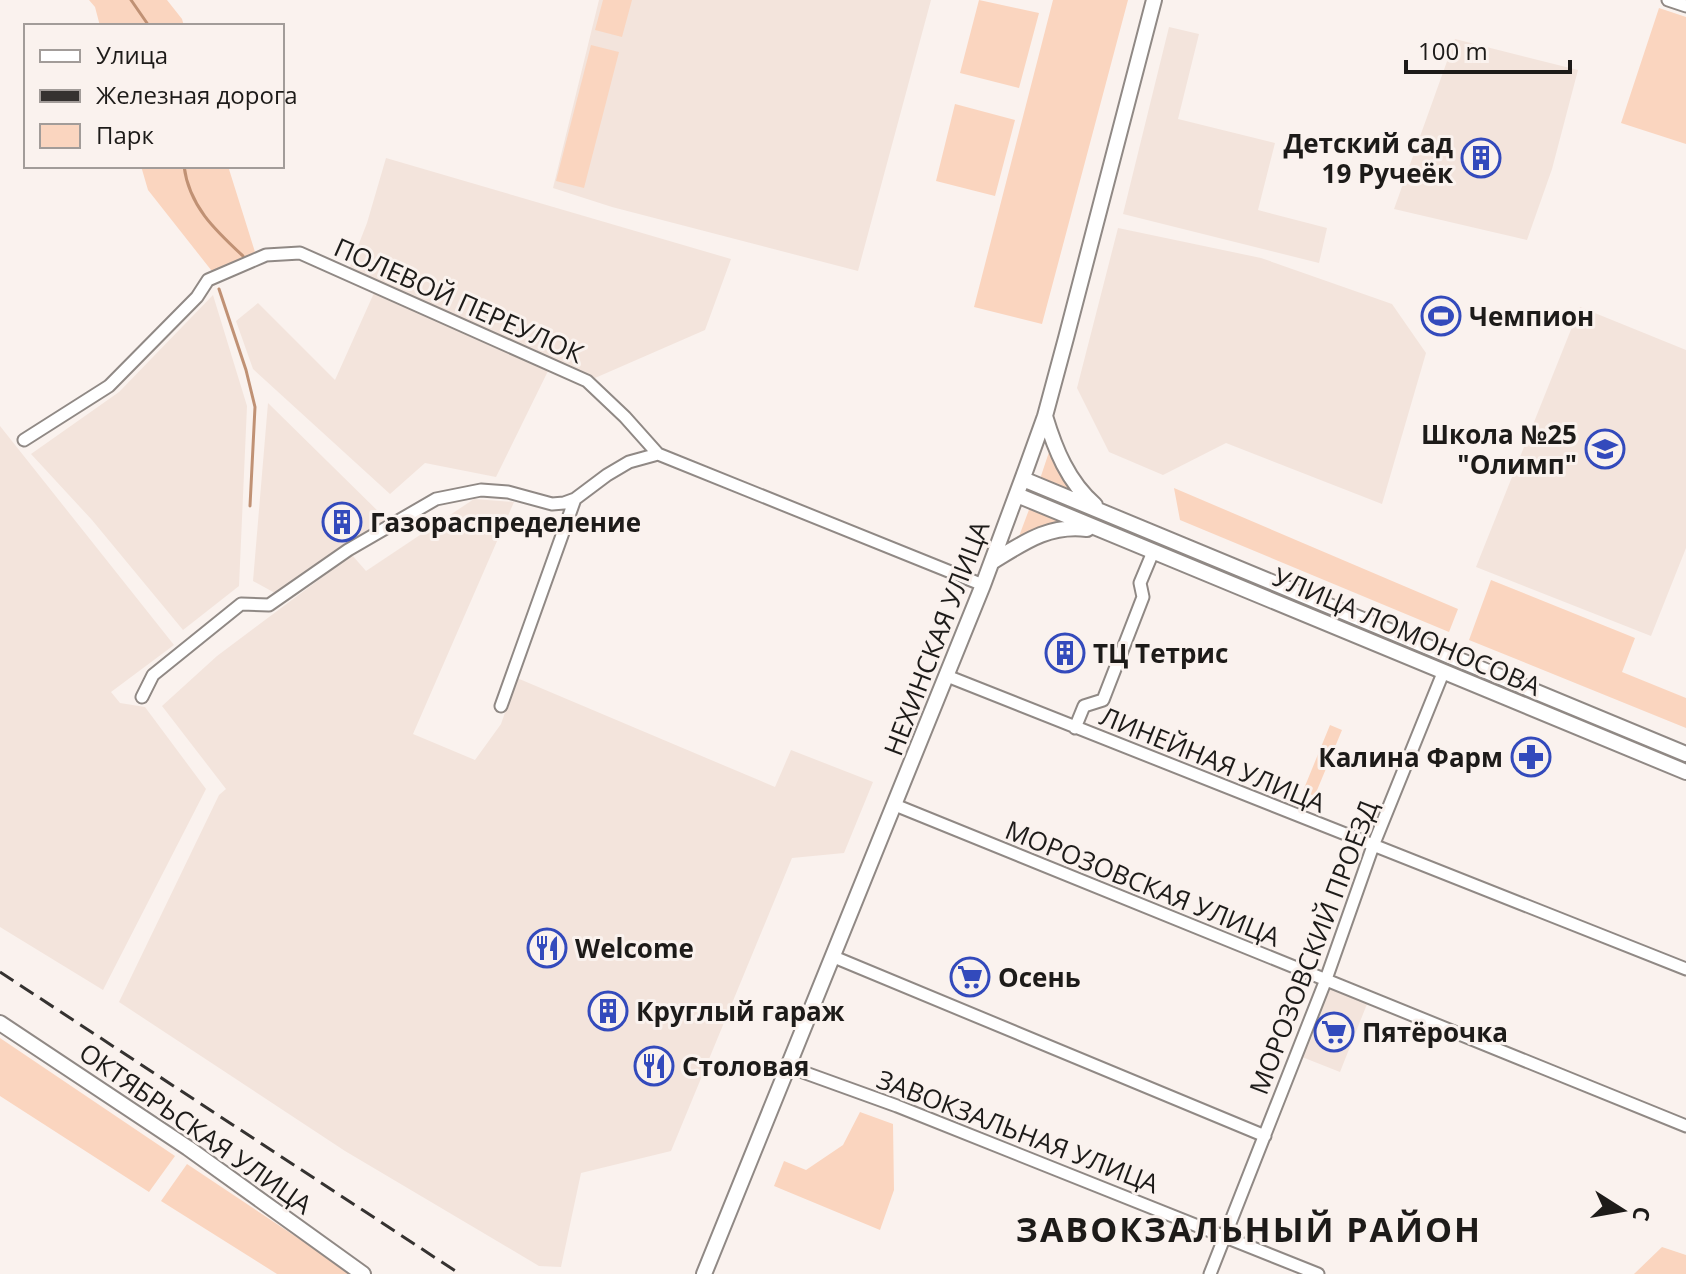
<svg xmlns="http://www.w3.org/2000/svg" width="1686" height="1274" font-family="'Open Sans',sans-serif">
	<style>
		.built { fill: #f3e4dc }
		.green { fill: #fad5bf }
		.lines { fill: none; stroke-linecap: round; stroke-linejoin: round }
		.stream { stroke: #c09174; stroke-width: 3 }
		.minor-casing { stroke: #908985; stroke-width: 15 }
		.major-casing { stroke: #908985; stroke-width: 18 }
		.minor { stroke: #fff; stroke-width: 11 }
		.major { stroke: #fff; stroke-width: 14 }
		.rail { stroke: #353230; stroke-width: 3; stroke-dasharray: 16 8; stroke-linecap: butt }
		.labels { text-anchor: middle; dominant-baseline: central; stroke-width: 6; stroke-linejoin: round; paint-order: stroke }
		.poi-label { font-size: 26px; font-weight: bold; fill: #1d1b19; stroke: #faf2ee; text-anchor: start }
		.street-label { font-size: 26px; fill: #1d1b19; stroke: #faf2ee }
		.district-label { font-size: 34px; font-weight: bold; letter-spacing: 2px; fill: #1d1b19; stroke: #faf2ee }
	</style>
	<rect width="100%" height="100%" fill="#faf2ee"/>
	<path class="built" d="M599,0H931L858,271L612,207L553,188Z
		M1169,27L1199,34L1178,119L1275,143L1258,210L1327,228L1319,263L1123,214Z
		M1455,39L1578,70L1552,169L1527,240L1394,209Z
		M386,158L731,259L705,330L595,378L349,269L367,223Z
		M1118,228L1261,258L1392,304L1426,353L1382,504L1226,443L1163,475L1109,452L1077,388Z
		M374,293L548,371L496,477L425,463L390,494L253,369L236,321L258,303L335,380Z
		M213,295L247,406L239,586L183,630L92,520L31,454L119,392Z
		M1580,307L1686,350V548L1651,636L1476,567Z
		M268,403L386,519L275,593L253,581Z
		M0,426L174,645L111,692L120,703L145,707L206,789L103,990L0,927Z
		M474,499L514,502L413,734L475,760L501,724L517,678L775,787L791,750L873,782L844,853L792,858L671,1151L581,1173L561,1267L539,1266L345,1151L119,1002L219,795L226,789L162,706L217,656L352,555L366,571Z
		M1328,988L1367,1004L1340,1072L1302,1057Z"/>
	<path class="green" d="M89,0H167L182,19L184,26H100L95,7Z
		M603,0H632L622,37L595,30Z
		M979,0L1039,13L1019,88L960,73Z
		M1053,0H1128L1042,324L974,307Z
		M1659,8L1686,17V144L1621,123Z
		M591,45L619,52L584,188L556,181Z
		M955,104L1015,120L995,196L936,181Z
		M141,166H228L255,252L215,275L148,190Z
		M1050,449L1076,494L1040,479Z
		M1174,488L1458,609L1449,632L1180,520Z
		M1050,497L1272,589L1270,594L1048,502Z
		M1030,507L1068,522L1018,539Z
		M1491,580L1635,638L1622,672L1686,698V728L1469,640Z
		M1287,595L1686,760V766L1285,600Z
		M1330,725L1342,730L1313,800L1314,796L1303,791Z
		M0,1038L175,1156L149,1192L0,1096Z
		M860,1112L893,1124L894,1190L880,1230L774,1186L784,1161L806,1170L843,1145Z
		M187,1164L352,1274H277L161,1201Z
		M1662,1247L1686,1255V1274H1634Z"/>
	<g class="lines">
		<path class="stream" d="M131,0L149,26
			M184,166C189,206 215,230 243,256
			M219,289L246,370L255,407L250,506"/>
		<g class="minor-casing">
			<path id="minor" d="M1668,0L1686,6
				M24,440L109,386L197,297L208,280L266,255L300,253L587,381L625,417L658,454L983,585
				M947,676L1686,969
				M142,697L153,675L241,604L269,605L348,550L436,499L481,490L508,492L552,504L564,503L575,499L607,475L629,462L658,454
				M501,706L575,499
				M1075,728L1084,706L1103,700L1143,597L1140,583L1153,552
				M895,805L1686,1126
				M834,957L1265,1136
				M789,1067L897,1106L1318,1274
				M1210,1274L1325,982L1373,846L1443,673"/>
		</g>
		<g class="major-casing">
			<path id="major" d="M1045,416C1055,449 1068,482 1095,505
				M1023,479L1686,754
				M1017,495L1686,772
				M992,562C1023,543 1049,524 1087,529
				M0,1023L188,1148L363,1274
				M704,1274L983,585L1026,469L1045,416L1066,338L1154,0"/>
		</g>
		<use href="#minor" class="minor"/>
		<use href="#major" class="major"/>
		<path class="rail" d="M0,972L460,1274"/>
	</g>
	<defs>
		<g id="building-ring" transform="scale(2)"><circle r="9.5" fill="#faf2ee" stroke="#334abc" stroke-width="1.5"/><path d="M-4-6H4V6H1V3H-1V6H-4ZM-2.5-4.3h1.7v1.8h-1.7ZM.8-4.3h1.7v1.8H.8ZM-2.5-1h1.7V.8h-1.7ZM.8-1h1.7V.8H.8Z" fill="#334abc"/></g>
		<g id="stadium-ring" transform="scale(2)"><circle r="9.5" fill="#faf2ee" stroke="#334abc" stroke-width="1.5"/><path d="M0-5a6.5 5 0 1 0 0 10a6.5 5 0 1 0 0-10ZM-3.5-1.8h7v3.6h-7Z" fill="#334abc"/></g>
		<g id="school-ring" transform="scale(2)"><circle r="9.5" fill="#faf2ee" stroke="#334abc" stroke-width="1.5"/><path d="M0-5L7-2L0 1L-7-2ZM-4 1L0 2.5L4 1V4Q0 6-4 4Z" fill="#334abc"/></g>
		<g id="pharmacy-ring" transform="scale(2)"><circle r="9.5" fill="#faf2ee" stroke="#334abc" stroke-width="1.5"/><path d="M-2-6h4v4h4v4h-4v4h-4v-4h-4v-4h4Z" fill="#334abc"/></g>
		<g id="restaurant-ring" transform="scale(2)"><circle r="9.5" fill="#faf2ee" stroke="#334abc" stroke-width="1.5"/><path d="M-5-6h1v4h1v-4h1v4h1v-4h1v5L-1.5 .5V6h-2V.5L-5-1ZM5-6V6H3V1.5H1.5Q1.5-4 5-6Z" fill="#334abc"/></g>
		<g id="supermarket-ring" transform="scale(2)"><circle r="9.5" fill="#faf2ee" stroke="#334abc" stroke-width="1.5"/><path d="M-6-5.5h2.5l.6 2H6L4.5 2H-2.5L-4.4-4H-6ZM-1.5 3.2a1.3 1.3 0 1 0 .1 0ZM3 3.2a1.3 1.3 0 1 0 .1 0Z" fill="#334abc"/></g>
	</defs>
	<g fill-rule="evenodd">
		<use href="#building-ring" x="1481" y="158"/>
		<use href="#stadium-ring" x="1441" y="316"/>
		<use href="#school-ring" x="1605" y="449"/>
		<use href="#building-ring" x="342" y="522"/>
		<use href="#building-ring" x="1065" y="653"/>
		<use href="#pharmacy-ring" x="1531" y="757"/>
		<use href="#restaurant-ring" x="547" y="948"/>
		<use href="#supermarket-ring" x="970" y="977"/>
		<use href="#building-ring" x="608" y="1011"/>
		<use href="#supermarket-ring" x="1334" y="1032"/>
		<use href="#restaurant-ring" x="654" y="1066"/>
	</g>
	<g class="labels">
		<g class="poi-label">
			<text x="1453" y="143" text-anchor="end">Детский сад<tspan x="1453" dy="30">19 Ручеёк</tspan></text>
			<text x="1469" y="316">Чемпион</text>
			<text x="1577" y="434" text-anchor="end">Школа №25<tspan x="1577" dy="30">"Олимп"</tspan></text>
			<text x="370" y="522">Газораспределение</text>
			<text x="1093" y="653">ТЦ Тетрис</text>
			<text x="1503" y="757" text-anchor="end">Калина Фарм</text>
			<text x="575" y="948">Welcome</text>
			<text x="998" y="977">Осень</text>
			<text x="636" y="1011">Круглый гараж</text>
			<text x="1362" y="1032">Пятёрочка</text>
			<text x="682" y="1066">Столовая</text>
		</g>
		<g class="street-label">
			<text transform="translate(459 300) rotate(24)">ПОЛЕВОЙ ПЕРЕУЛОК</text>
			<text transform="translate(1407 631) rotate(23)">УЛИЦА ЛОМОНОСОВА</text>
			<text transform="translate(936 638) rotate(-69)">НЕХИНСКАЯ УЛИЦА</text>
			<text transform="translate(1213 759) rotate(22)">ЛИНЕЙНАЯ УЛИЦА</text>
			<text transform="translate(1143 883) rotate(22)">МОРОЗОВСКАЯ УЛИЦА</text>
			<text transform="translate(1313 947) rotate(-69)">МОРОЗОВСКИЙ ПРОЕЗД</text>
			<text transform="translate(196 1128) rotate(35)">ОКТЯБРЬСКАЯ УЛИЦА</text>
			<text transform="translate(1018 1131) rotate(21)">ЗАВОКЗАЛЬНАЯ УЛИЦА</text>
		</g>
		<g class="district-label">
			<text x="1249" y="1229">ЗАВОКЗАЛЬНЫЙ РАЙОН</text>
		</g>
	</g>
	<rect x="24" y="24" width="260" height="144" fill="#faf2ee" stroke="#a29c99" stroke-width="2"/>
	<rect x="40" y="50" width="40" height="12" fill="#ffffff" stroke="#a29c99" stroke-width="2"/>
	<text x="96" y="64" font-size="24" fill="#1d1b19">Улица</text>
	<rect x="40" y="90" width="40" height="12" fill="#353230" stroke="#a29c99" stroke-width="2"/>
	<text x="96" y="104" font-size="24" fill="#1d1b19">Железная дорога</text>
	<rect x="40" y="124" width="40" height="24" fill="#fad5bf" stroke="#a29c99" stroke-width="2"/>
	<text x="96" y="144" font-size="24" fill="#1d1b19">Парк</text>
	<g transform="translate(1622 1210) rotate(101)" stroke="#faf2ee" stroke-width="6" paint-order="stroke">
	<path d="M0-6L14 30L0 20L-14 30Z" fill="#1d1b19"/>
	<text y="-12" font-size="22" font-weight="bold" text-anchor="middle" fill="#1d1b19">С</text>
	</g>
	<path d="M1406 60v12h164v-12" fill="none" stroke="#1d1b19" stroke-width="4"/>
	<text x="1418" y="60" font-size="24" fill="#1d1b19" stroke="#faf2ee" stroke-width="6" paint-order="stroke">100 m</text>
</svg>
